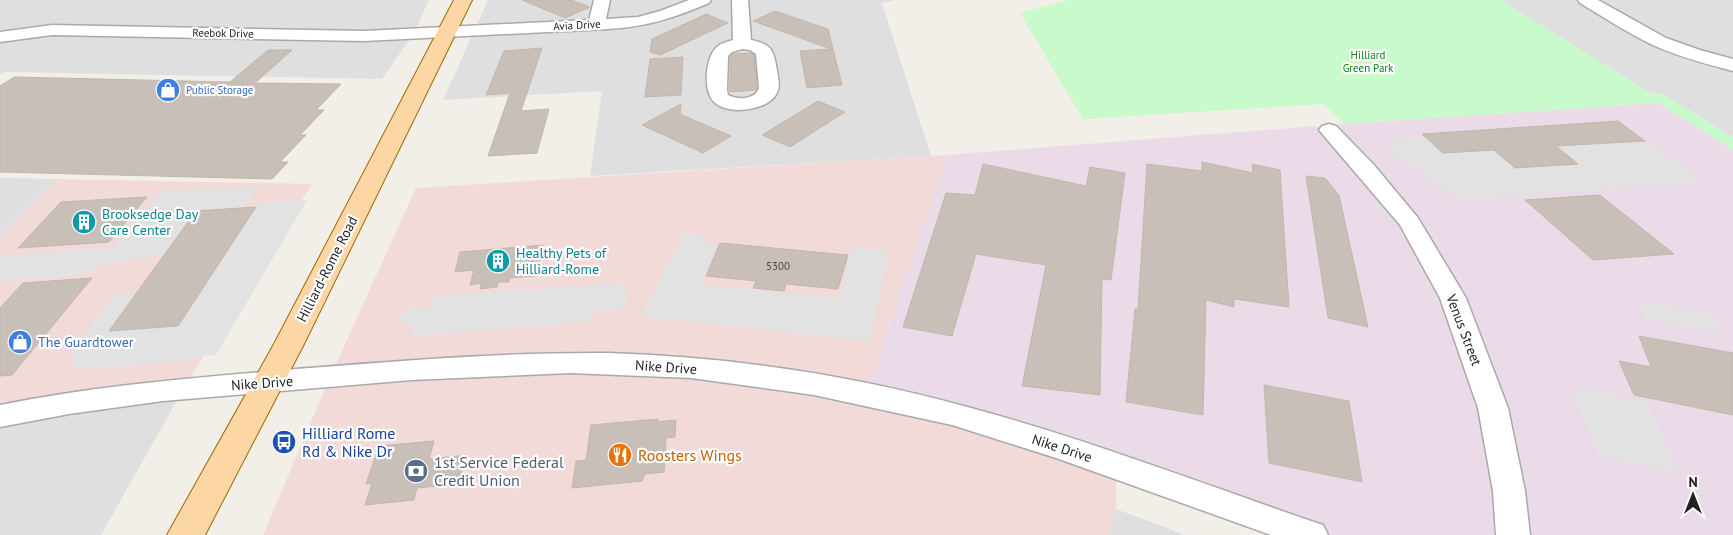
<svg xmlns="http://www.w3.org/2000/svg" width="1733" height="535" font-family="'PT Sans',sans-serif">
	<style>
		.residential { fill: #e0dfdf }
		.commercial { fill: #f2dad9 }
		.industrial { fill: #ebdbe8 }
		.park { fill: #c8facc }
		.parking { fill: #e2e2e2 }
		.building { fill: #c7bfb8; stroke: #c4b6ab }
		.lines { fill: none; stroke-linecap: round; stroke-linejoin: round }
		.minor-casing { stroke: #a9a9a9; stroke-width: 3 }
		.major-casing { stroke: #a06b00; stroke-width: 2 }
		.minor { fill: #fff; fill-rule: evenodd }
		.major { fill: #fcd6a4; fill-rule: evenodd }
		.labels { text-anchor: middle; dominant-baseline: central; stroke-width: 4.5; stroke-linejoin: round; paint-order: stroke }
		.far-street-label { font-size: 11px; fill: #222; stroke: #fff }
		.far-park-label { font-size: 11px; fill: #0c8416; stroke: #fff }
		.far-shop-label { font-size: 11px; fill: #366cbe; stroke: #fff; text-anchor: start }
		.number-label { font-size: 11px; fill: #4b4948 }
		.culture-label { font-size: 14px; fill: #0d838f; stroke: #fff; text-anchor: start }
		.street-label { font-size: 14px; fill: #222; stroke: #fff }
		.shop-label { font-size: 14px; fill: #366cbe; stroke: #fff; text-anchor: start }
		.near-transit-label { font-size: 16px; fill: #164399; stroke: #fff; text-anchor: start }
		.near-food-label { font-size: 16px; fill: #c56008; stroke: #fff; text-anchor: start }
		.near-service-label { font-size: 16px; fill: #4e5e75; stroke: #fff; text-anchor: start }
	</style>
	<rect width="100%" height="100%" fill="#f2efe9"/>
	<path class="residential" d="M0,0H429L414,33L382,79L5,72L0,75Z
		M488,0H894L882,3L931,156L590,176L602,91L443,100Z
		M1500,0H1733V137L1661,93L1652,94Z
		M0,178L57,179L0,237Z
		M184,388L101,535H0V416Z
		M1116,509L1186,535H1108Z"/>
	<path class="commercial" d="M947,155L866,395L1116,466V509L1108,535H263L330,377L416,188Z
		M57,179L312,184L184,388L0,416V237Z"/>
	<path class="industrial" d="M1658,103L1733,150V535H1311L866,395L947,155L1344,124Z"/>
	<path class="park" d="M1068,0H1500L1652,94L1661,93L1733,137V150L1658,103L1344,124L1323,104L1083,119L1020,13Z"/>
	<path class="parking" d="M1426,138L1443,153L1494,150L1515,168L1578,164L1556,146L1645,141L1704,182L1455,199L1418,164L1405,165L1381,141Z
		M258,188L244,207L196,211L164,255L97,265L88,274L0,281V255L112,248L163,190Z
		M307,200L216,355L196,357L178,362L75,369L72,350L115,294L136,293L109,331L178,326L259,203Z
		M684,233L702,235L698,243L718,245L700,284L839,298L853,248L889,252L869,341L641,316Z
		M625,283L627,308L598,310L593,313L592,322L410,336L413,326L395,319L414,305L423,310L427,309L429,307L434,296Z
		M1636,300L1712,314L1723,332L1645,319Z
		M1572,387L1647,402L1678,471L1599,456Z"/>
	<path class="building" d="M522,0H571L590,7L565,18Z
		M775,11L828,29L842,85L807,88L800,51L831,49L753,21Z
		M706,14L728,23L660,55L650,52L652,39Z
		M542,48L521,111L549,109L537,153L488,156L510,93L486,95L504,51Z
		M268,50H292L255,83L341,84L316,110H324L300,135H306L280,162H288L272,179L0,172V86L14,77L230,82Z
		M752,53L754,55L757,88L756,90L730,92V57L732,54Z
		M683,57L681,95L645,97L650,59Z
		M818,101L845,112L790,147L762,135Z
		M681,104L680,114L731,136L703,153L642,125Z
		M1618,121L1645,141L1556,146L1578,164L1515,168L1494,150L1443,153L1422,134Z
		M1202,162L1253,173L1252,164L1280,170L1289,307L1234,299V307L1206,300L1203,415L1126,402L1135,309H1138L1147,164L1202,171Z
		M983,164L1086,186L1090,167L1125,173L1111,280L1102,279L1100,395L1022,386L1046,265L976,254L952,336L903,327L946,193L975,195Z
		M1306,176L1325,178L1339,195L1368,327L1328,318Z
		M1600,195L1674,254L1593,260L1525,200Z
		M147,197L109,242L18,248L61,202Z
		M256,207L178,326L109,331L196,211Z
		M720,243L848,255L838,289L786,284L784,291L753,288L756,281L706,276Z
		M543,245L536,276L510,278L509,282H498L497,287L480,289L481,283L470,285L474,270L455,272L460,252Z
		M92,278L12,375L0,376V308L23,283Z
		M1639,336L1733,353V415L1634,395L1619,361L1651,367Z
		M1264,385L1349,401L1362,482L1269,463Z
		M658,419V422L676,420L675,437L666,438L664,472L645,474L642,481L572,488L576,461L586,460L591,425Z
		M434,441L429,459L466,455L459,484L417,488L414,500L365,505L372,483L366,484L379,446Z"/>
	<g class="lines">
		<g class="minor-casing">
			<path id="minor" d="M594,0H610L606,19L638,17L660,11L689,0H711L709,3C674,18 646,27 608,29L364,41L52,35L0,42V32L52,25L364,31L589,20Z
				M732,0H748L751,40C772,44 774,51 777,71C778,77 780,84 778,90C772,111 728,116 714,102C703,91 705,59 716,48C720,43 727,42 733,40ZM742,49L750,50L756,54L759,88C755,100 738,100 728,95L727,90L728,56L732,52Z
				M1578,0H1598L1666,38L1700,50L1733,59V71C1706,64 1680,57 1655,46C1629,34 1605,18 1580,3Z
				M1329,124L1336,126L1374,165L1418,218L1466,298L1508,408L1525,491L1530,535H1496L1493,491L1478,408L1440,298L1400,225L1319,130L1322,126Z
				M609,353C731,357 853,375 971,408C1086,439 1198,482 1311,521L1323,525L1328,535H1271L1059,459L952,425L814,395L691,378L570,373L412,380L163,401L69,414L0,427V405C99,385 196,378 296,369C400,361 504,352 609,353Z"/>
		</g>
		<g class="major-casing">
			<path id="major" d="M454,0H472L304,344L205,535H167L274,344Z"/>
		</g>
		<use href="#minor" class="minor"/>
		<use href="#major" class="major"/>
	</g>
	<defs>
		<g id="shop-disc" transform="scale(1.25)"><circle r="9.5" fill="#3f7fe0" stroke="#fff"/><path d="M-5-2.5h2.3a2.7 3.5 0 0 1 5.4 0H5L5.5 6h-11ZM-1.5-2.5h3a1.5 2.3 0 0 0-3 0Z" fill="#fff"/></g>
		<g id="building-disc" transform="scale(1.25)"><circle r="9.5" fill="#0f9aa8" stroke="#fff"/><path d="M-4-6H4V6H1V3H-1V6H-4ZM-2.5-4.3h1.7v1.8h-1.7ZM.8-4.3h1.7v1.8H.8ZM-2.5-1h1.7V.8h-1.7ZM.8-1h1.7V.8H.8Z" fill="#fff"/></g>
		<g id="bus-disc" transform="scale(1.25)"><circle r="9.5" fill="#1a4fb4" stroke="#fff"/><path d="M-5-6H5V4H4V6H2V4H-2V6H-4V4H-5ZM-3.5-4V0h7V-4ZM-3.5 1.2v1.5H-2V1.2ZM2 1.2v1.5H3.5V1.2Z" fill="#fff"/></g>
		<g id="restaurant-disc" transform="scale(1.25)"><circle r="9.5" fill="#e8710a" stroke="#fff"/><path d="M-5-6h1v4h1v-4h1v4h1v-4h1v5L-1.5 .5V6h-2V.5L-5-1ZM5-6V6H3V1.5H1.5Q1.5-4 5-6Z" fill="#fff"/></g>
		<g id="bank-disc" transform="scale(1.25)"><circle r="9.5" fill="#5c6f8a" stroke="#fff"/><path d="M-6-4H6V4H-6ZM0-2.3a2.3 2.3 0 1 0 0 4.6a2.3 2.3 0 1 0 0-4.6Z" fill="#fff"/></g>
	</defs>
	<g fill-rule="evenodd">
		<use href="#shop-disc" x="168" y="90"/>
		<use href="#building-disc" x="84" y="222"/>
		<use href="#building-disc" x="498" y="261"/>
		<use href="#shop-disc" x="20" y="342"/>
		<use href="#bus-disc" x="284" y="442"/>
		<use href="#restaurant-disc" x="620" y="455"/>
		<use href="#bank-disc" x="416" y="471"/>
	</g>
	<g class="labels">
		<g class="far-street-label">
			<text transform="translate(577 25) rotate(-3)">Avia Drive</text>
			<text transform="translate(223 33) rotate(1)">Reebok Drive</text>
		</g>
		<g class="far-park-label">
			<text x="1368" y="55">Hilliard<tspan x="1368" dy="13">Green Park</tspan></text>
		</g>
		<g class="far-shop-label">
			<text x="186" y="90">Public Storage</text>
		</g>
		<g class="number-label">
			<text x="778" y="266">5300</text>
		</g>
		<g class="culture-label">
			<text x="102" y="214">Brooksedge Day<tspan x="102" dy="16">Care Center</tspan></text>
			<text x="516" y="253">Healthy Pets of<tspan x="516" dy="16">Hilliard-Rome</tspan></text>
		</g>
		<g class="street-label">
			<text transform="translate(327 269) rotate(-63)">Hilliard-Rome Road</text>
			<text transform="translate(1464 330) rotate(69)">Venus Street</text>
			<text transform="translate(666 367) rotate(4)">Nike Drive</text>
			<text transform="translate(262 383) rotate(-4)">Nike Drive</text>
			<text transform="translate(1062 448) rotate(18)">Nike Drive</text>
		</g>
		<g class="shop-label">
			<text x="38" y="342">The Guardtower</text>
		</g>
		<g class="near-transit-label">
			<text x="302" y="433">Hilliard Rome<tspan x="302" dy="18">Rd &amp; Nike Dr</tspan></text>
		</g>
		<g class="near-food-label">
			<text x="638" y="455">Roosters Wings</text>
		</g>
		<g class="near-service-label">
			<text x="434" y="462">1st Service Federal<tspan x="434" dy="18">Credit Union</tspan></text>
		</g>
	</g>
	<g transform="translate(1693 495)" stroke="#ffffff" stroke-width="4" paint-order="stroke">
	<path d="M0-4L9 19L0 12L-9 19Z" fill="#222222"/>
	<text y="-8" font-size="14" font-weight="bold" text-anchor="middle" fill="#222222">N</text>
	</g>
</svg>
